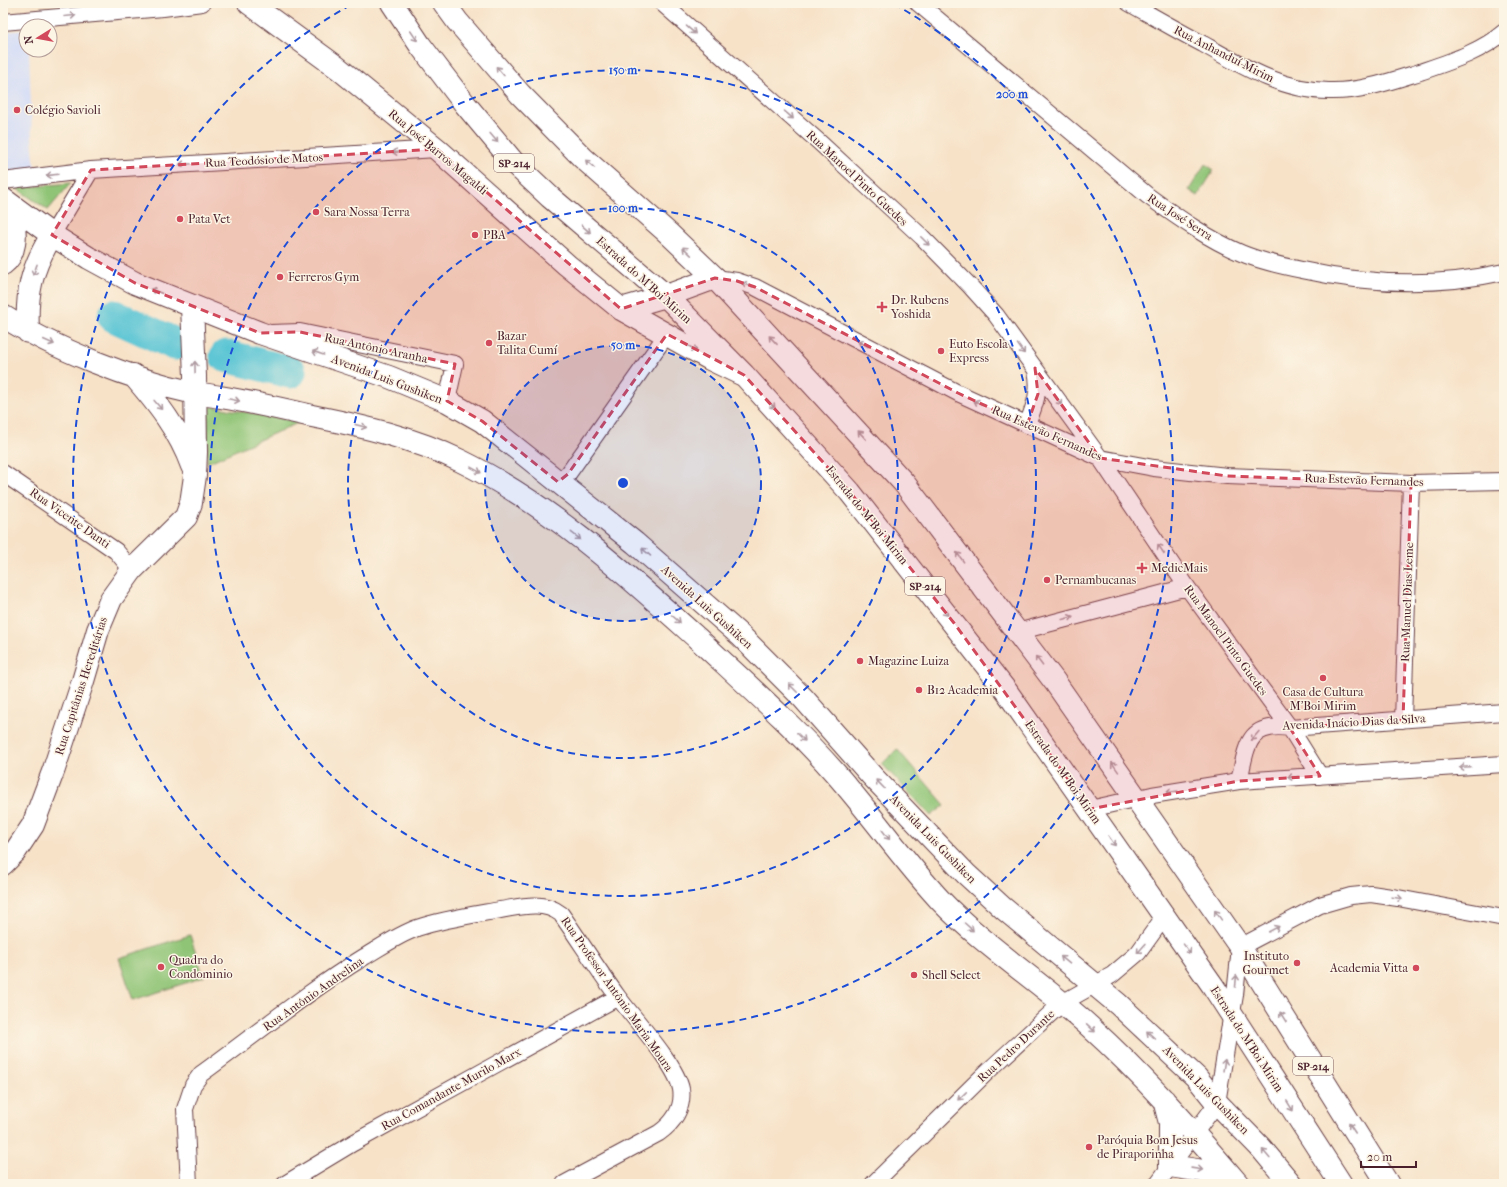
<svg xmlns="http://www.w3.org/2000/svg" width="1507" height="1187" font-family="'IM FELL French Canon',serif">
	<style>
		.built { fill: #d0daf9 }
		.green { fill: #8fc476; stroke: #6c7250 }
		.lines { fill: none; stroke-linecap: round; stroke-linejoin: round }
		.river { stroke: #59c4d4; stroke-width: 33 }
		.street-casing { stroke: #643c43; stroke-width: 18 }
		.secondary-casing { stroke: #643c43; stroke-width: 24 }
		.primary-casing { stroke: #643c43; stroke-width: 24 }
		.street { stroke: #fff; stroke-width: 16 }
		.secondary { stroke: #fff; stroke-width: 22 }
		.primary { stroke: #fff; stroke-width: 22 }
		.oneway { stroke: #ae9aa0 }
		.marked { fill: #d1495b; fill-opacity: 0.2; stroke: #d1495b; stroke-width: 3; stroke-dasharray: 8 5; stroke-linejoin: round }
		.ring { fill: none; stroke: #1d4ed8; stroke-width: 2; stroke-dasharray: 7 5 }
		.poi-dot { fill: #d1495b; stroke: #fcf5e5; stroke-width: 1.5 }
		.labels { text-anchor: middle; dominant-baseline: central; stroke-width: 3; stroke-linejoin: round; paint-order: stroke }
		.shield { fill: #fcf5e5; stroke: #7f5f63; stroke-width: 1 }
		.shield-label { font-size: 11px; font-weight: bold; fill: #4a1f2b }
		.street-label { font-size: 12px; fill: #4a1f2b; stroke: #fcf5e5 }
		.poi-label { font-size: 12px; fill: #4a1f2b; stroke: #fcf5e5; text-anchor: start }
		.centre { fill: #1d4ed8; stroke: #fcf5e5; stroke-width: 2 }
		.ring-label { font-size: 12px; text-anchor: middle; font-weight: bold; fill: #1d4ed8; stroke: #fcf5e5; stroke-width: 3; stroke-linejoin: round; paint-order: stroke }
	</style>
	<rect width="100%" height="100%" fill="#fcf5e5"/>
	<filter id="ink" filterUnits="userSpaceOnUse"><feTurbulence type="fractalNoise" baseFrequency=".025" numOctaves="2"/><feDisplacementMap in="SourceGraphic" scale="8" xChannelSelector="R" yChannelSelector="G"/><feConvolveMatrix kernelMatrix="1 2 1 2 8 2 1 2 1" color-interpolation-filters="sRGB"/></filter>
	<filter id="wash" filterUnits="userSpaceOnUse"><feTurbulence type="fractalNoise" baseFrequency=".012" numOctaves="4" result="noise"/><feDisplacementMap in="SourceGraphic" scale="16" xChannelSelector="R" yChannelSelector="G"/><feGaussianBlur stdDeviation="0.9" result="paint"/><feColorMatrix in="noise" values="0 0 0 0 0 0 0 0 0 0 0 0 0 0 0 0 0 1.4 0 .05"/><feComposite in="paint" operator="in"/></filter>
	<g filter="url(#wash)">
		<rect width="100%" height="100%" fill="#f7e2c8"/>
		<path class="built" d="M26,30V50H29L32,137L35,171L15,173L3,170V32Z"/>
		<path class="green" d="M1205,164L1214,170L1198,196L1189,190Z
			M71,183L48,210L16,188Z
			M211,406L300,422L207,463L208,412Z
			M897,749L945,805L931,816L882,764Z
			M190,935L204,977L133,1000L119,958Z"/>
		<g class="lines">
			<path class="river" d="M114,316L175,344
				M226,356L290,372"/>
		</g>
	</g>
	<g filter="url(#ink)">
		<g class="lines">
			<g class="street-casing">
				<path id="street" d="M662,3L818,141L922,237L970,286L996,315L1100,458L1187,587L1290,728L1320,776
					M918,3L1148,196C1177,217 1208,239 1241,253C1260,261 1282,266 1302,270C1369,285 1437,287 1504,272
					M1129,3C1154,17 1178,31 1203,44C1242,66 1283,91 1329,91C1360,92 1391,81 1420,72C1449,62 1481,52 1504,32
					M3,22L163,8L202,3
					M3,181L91,170L437,149
					M52,235L91,170
					M715,278L737,281L755,287L958,393L1100,458L1154,468L1227,476L1411,483L1504,481
					M270,333L300,332L455,364L447,401
					M1027,425C1034,407 1041,390 1036,371
					M3,473L116,551L132,570
					M558,482L568,474L667,334
					M1017,632L1187,587
					M1403,720L1411,483
					M1239,781C1247,746 1247,722 1290,728L1504,712
					M1090,809L1152,795L1239,781L1504,764
					M189,1184L185,1109L193,1085L201,1074C255,1035 307,992 364,957C381,947 398,935 417,928C444,919 472,915 500,910C520,907 543,900 561,914C580,941 598,970 618,997C634,1019 676,1064 681,1089C684,1108 673,1123 659,1133L564,1184
					M285,1184L353,1143L618,997
					M873,1184L986,1073L1062,1003L1112,975L1138,953L1164,917
					M1157,1184L1217,1103L1235,995L1240,947L1320,905L1351,896L1371,894L1398,898L1504,918"/>
			</g>
			<g class="secondary-casing">
				<path id="secondary" d="M249,3L338,68L437,149L567,265L621,309L710,359L741,374
					M3,199L52,235L89,258L135,283L260,333L389,377L447,401L482,421L635,543L741,636L803,698L872,776L966,874L1003,908L1118,1004L1197,1078L1217,1103L1261,1148L1291,1184
					M3,210C6,213 9,216 11,220C18,233 15,255 3,264
					M621,309L666,296L715,278
					M3,316C54,349 131,379 190,392C200,394 210,395 220,397C251,402 282,409 312,416C362,426 414,438 461,461C549,504 625,573 697,638C744,682 793,725 836,774C872,815 903,860 940,900C985,947 1041,982 1089,1026C1143,1075 1191,1129 1238,1184
					M28,332C26,293 31,269 52,235
					M133,375C157,403 179,430 192,466
					M3,864L15,852L33,825L54,769L83,681L98,630L111,599L132,570L186,517L191,503L195,476L196,452L195,376L192,306
					M1164,1100L1170,1123V1166L1230,1175"/>
			</g>
			<g class="primary-casing">
				<path id="primary" d="M392,3L420,45L465,104L515,164L550,197L666,296L744,375L850,492L1007,692L1213,986L1341,1184
					M444,3L457,21L520,94L583,158L668,233L715,278L904,483L1055,682L1240,947L1388,1184"/>
			</g>
			<use href="#street" class="street"/>
			<use href="#secondary" class="secondary"/>
			<use href="#primary" class="primary"/>
		</g>
		<defs><path id="oneway-shaft" d="M-6 0H5M1.5-3L5.5 0L1.5 3" fill="none" stroke-width="1.6" stroke-linecap="round" stroke-linejoin="round"/></defs>
		<g class="oneway">
			<use href="#oneway-shaft" transform="translate(70 16) rotate(-5)"/>
			<use href="#oneway-shaft" transform="translate(691 30) rotate(41)"/>
			<use href="#oneway-shaft" transform="translate(414 36) rotate(56)"/>
			<use href="#oneway-shaft" transform="translate(500 71) rotate(-131)"/>
			<use href="#oneway-shaft" transform="translate(789 115) rotate(41)"/>
			<use href="#oneway-shaft" transform="translate(494 138) rotate(50)"/>
			<use href="#oneway-shaft" transform="translate(398 152) rotate(177)"/>
			<use href="#oneway-shaft" transform="translate(185 164) rotate(177)"/>
			<use href="#oneway-shaft" transform="translate(590 164) rotate(-139)"/>
			<use href="#oneway-shaft" transform="translate(52 175) rotate(173)"/>
			<use href="#oneway-shaft" transform="translate(586 229) rotate(41)"/>
			<use href="#oneway-shaft" transform="translate(925 241) rotate(45)"/>
			<use href="#oneway-shaft" transform="translate(687 251) rotate(-136)"/>
			<use href="#oneway-shaft" transform="translate(35 270) rotate(110)"/>
			<use href="#oneway-shaft" transform="translate(747 285) rotate(-163)"/>
			<use href="#oneway-shaft" transform="translate(156 291) rotate(-159)"/>
			<use href="#oneway-shaft" transform="translate(773 340) rotate(-133)"/>
			<use href="#oneway-shaft" transform="translate(49 342) rotate(24)"/>
			<use href="#oneway-shaft" transform="translate(863 344) rotate(-152)"/>
			<use href="#oneway-shaft" transform="translate(692 348) rotate(30)"/>
			<use href="#oneway-shaft" transform="translate(1021 349) rotate(54)"/>
			<use href="#oneway-shaft" transform="translate(318 353) rotate(-161)"/>
			<use href="#oneway-shaft" transform="translate(195 367) rotate(-91)"/>
			<use href="#oneway-shaft" transform="translate(234 400) rotate(12)"/>
			<use href="#oneway-shaft" transform="translate(1058 400) rotate(54)"/>
			<use href="#oneway-shaft" transform="translate(979 403) rotate(-155)"/>
			<use href="#oneway-shaft" transform="translate(771 404) rotate(47)"/>
			<use href="#oneway-shaft" transform="translate(158 405) rotate(50)"/>
			<use href="#oneway-shaft" transform="translate(361 426) rotate(15)"/>
			<use href="#oneway-shaft" transform="translate(862 435) rotate(-133)"/>
			<use href="#oneway-shaft" transform="translate(476 470) rotate(29)"/>
			<use href="#oneway-shaft" transform="translate(576 536) rotate(38)"/>
			<use href="#oneway-shaft" transform="translate(1161 549) rotate(-124)"/>
			<use href="#oneway-shaft" transform="translate(646 552) rotate(-139)"/>
			<use href="#oneway-shaft" transform="translate(960 557) rotate(-127)"/>
			<use href="#oneway-shaft" transform="translate(944 611) rotate(51)"/>
			<use href="#oneway-shaft" transform="translate(1068 618) rotate(-15)"/>
			<use href="#oneway-shaft" transform="translate(676 619) rotate(42)"/>
			<use href="#oneway-shaft" transform="translate(1039 661) rotate(-127)"/>
			<use href="#oneway-shaft" transform="translate(793 688) rotate(-135)"/>
			<use href="#oneway-shaft" transform="translate(1255 736) rotate(131)"/>
			<use href="#oneway-shaft" transform="translate(801 737) rotate(45)"/>
			<use href="#oneway-shaft" transform="translate(1115 767) rotate(-125)"/>
			<use href="#oneway-shaft" transform="translate(1465 767) rotate(177)"/>
			<use href="#oneway-shaft" transform="translate(1293 777) rotate(176)"/>
			<use href="#oneway-shaft" transform="translate(880 784) rotate(-134)"/>
			<use href="#oneway-shaft" transform="translate(1172 792) rotate(171)"/>
			<use href="#oneway-shaft" transform="translate(886 835) rotate(52)"/>
			<use href="#oneway-shaft" transform="translate(1112 841) rotate(55)"/>
			<use href="#oneway-shaft" transform="translate(1397 898) rotate(9)"/>
			<use href="#oneway-shaft" transform="translate(1218 915) rotate(-125)"/>
			<use href="#oneway-shaft" transform="translate(969 927) rotate(42)"/>
			<use href="#oneway-shaft" transform="translate(1274 929) rotate(-28)"/>
			<use href="#oneway-shaft" transform="translate(1141 949) rotate(131)"/>
			<use href="#oneway-shaft" transform="translate(1187 949) rotate(54)"/>
			<use href="#oneway-shaft" transform="translate(1065 960) rotate(-140)"/>
			<use href="#oneway-shaft" transform="translate(1236 981) rotate(-85)"/>
			<use href="#oneway-shaft" transform="translate(1283 1017) rotate(-122)"/>
			<use href="#oneway-shaft" transform="translate(1091 1028) rotate(43)"/>
			<use href="#oneway-shaft" transform="translate(1151 1035) rotate(-138)"/>
			<use href="#oneway-shaft" transform="translate(1224 1065) rotate(-81)"/>
			<use href="#oneway-shaft" transform="translate(962 1096) rotate(136)"/>
			<use href="#oneway-shaft" transform="translate(1290 1106) rotate(58)"/>
			<use href="#oneway-shaft" transform="translate(1352 1128) rotate(-123)"/>
			<use href="#oneway-shaft" transform="translate(1266 1154) rotate(-130)"/>
			<use href="#oneway-shaft" transform="translate(1197 1169) rotate(8)"/>
		</g>
	</g>
	<path class="marked" d="M437,149L621,309L715,278L737,281L755,287L958,393L1027,425L1038,394L1035,368L1100,458L1227,476L1411,483L1403,720L1290,728L1320,776L1239,781L1090,809L954,623L850,492L744,375L667,334L568,474L558,482L482,421L447,401L455,364L300,332L260,333L135,283L52,235L91,170Z"/>
	<circle cx="623" cy="483" r="138" fill="#1d4ed8" fill-opacity=".12"/>
	<g class="ring">
		<circle cx="623" cy="483" r="138"/>
		<circle cx="623" cy="483" r="275"/>
		<circle cx="623" cy="483" r="413"/>
		<path d="M894 4A550 550 0 1 1 352 4"/>
	</g>
	<g class="poi-dot">
		<circle cx="17" cy="110" r="4"/>
		<circle cx="316" cy="212" r="4"/>
		<circle cx="180" cy="219" r="4"/>
		<circle cx="475" cy="235" r="4"/>
		<circle cx="280" cy="277" r="4"/>
		<path d="M880 301h4v4h4v4h-4v4h-4v-4h-4v-4h4z"/>
		<circle cx="489" cy="343" r="4"/>
		<circle cx="941" cy="351" r="4"/>
		<path d="M1140 562h4v4h4v4h-4v4h-4v-4h-4v-4h4z"/>
		<circle cx="1047" cy="580" r="4"/>
		<circle cx="860" cy="661" r="4"/>
		<circle cx="1323" cy="678" r="4"/>
		<circle cx="919" cy="690" r="4"/>
		<circle cx="1297" cy="963" r="4"/>
		<circle cx="161" cy="967" r="4"/>
		<circle cx="1416" cy="968" r="4"/>
		<circle cx="914" cy="975" r="4"/>
		<circle cx="1089" cy="1147" r="4"/>
	</g>
	<g class="labels">
		<g class="shield">
			<rect x="494" y="154" width="40" height="18" rx="3"/>
			<rect x="905" y="577" width="40" height="18" rx="3"/>
			<rect x="1293" y="1057" width="40" height="18" rx="3"/>
		</g>
		<g class="shield-label">
			<text x="514" y="163">SP-214</text>
			<text x="925" y="586">SP-214</text>
			<text x="1313" y="1066">SP-214</text>
		</g>
		<g class="street-label">
			<text transform="translate(1224 54) rotate(27)">Rua Anhanduí-Mirim</text>
			<text transform="translate(438 152) rotate(40)">Rua José Barros Magaldi</text>
			<text transform="translate(264 160) rotate(-3)">Rua Teodósio de Matos</text>
			<text transform="translate(857 178) rotate(43)">Rua Manoel Pinto Guedes</text>
			<text transform="translate(1180 217) rotate(33)">Rua José Serra</text>
			<text transform="translate(644 280) rotate(42)">Estrada do M'Boi Mirim</text>
			<text transform="translate(376 348) rotate(12)">Rua Antônio Aranha</text>
			<text transform="translate(387 379) rotate(21)">Avenida Luis Gushiken</text>
			<text transform="translate(1047 433) rotate(24)">Rua Estevão Fernandes</text>
			<text transform="translate(1364 480) rotate(2)">Rua Estevão Fernandes</text>
			<text transform="translate(867 515) rotate(51)">Estrada do M'Boi Mirim</text>
			<text transform="translate(70 518) rotate(35)">Rua Vicente Danti</text>
			<text transform="translate(1407 602) rotate(-88)">Rua Manuel Dias Leme</text>
			<text transform="translate(707 607) rotate(42)">Avenida Luis Gushiken</text>
			<text transform="translate(1226 640) rotate(54)">Rua Manoel Pinto Guedes</text>
			<text transform="translate(81 686) rotate(-72)">Rua Capitânias Hereditárias</text>
			<text transform="translate(1354 722) rotate(-3)">Avenida Inácio Dias da Silva</text>
			<text transform="translate(1063 772) rotate(55)">Estrada do M'Boi Mirim</text>
			<text transform="translate(933 839) rotate(46)">Avenida Luis Gushiken</text>
			<text transform="translate(313 994) rotate(-35)">Rua Antônio Andrelina</text>
			<text transform="translate(617 994) rotate(55)">Rua Professor Antônio Maria Moura</text>
			<text transform="translate(1247 1039) rotate(57)">Estrada do M'Boi Mirim</text>
			<text transform="translate(1016 1046) rotate(-43)">Rua Pedro Durante</text>
			<text transform="translate(451 1089) rotate(-29)">Rua Comandante Murilo Marx</text>
			<text transform="translate(1206 1090) rotate(46)">Avenida Luis Gushiken</text>
		</g>
		<g class="poi-label">
			<text x="25" y="110">Colégio Savioli</text>
			<text x="324" y="212">Sara Nossa Terra</text>
			<text x="188" y="219">Pata Vet</text>
			<text x="483" y="235">PBA</text>
			<text x="288" y="277">Ferreros Gym</text>
			<text x="891" y="300">Dr. Rubens<tspan x="891" dy="14">Yoshida</tspan></text>
			<text x="497" y="336">Bazar<tspan x="497" dy="14">Talita Cumí</tspan></text>
			<text x="949" y="344">Euto Escola<tspan x="949" dy="14">Express</tspan></text>
			<text x="1151" y="568">MedicMais</text>
			<text x="1055" y="580">Pernambucanas</text>
			<text x="868" y="661">Magazine Luiza</text>
			<text x="927" y="690">B12 Academia</text>
			<text x="1323" y="692" text-anchor="middle">Casa de Cultura<tspan x="1323" dy="14">M'Boi Mirim</tspan></text>
			<text x="1289" y="956" text-anchor="end">Instituto<tspan x="1289" dy="14">Gourmet</tspan></text>
			<text x="169" y="960">Quadra do<tspan x="169" dy="14">Condominio</tspan></text>
			<text x="1408" y="968" text-anchor="end">Academia Vitta</text>
			<text x="922" y="975">Shell Select</text>
			<text x="1097" y="1140">Paróquia Bom Jesus<tspan x="1097" dy="14">de Piraporinha</tspan></text>
		</g>
	</g>
	<circle cx="623" cy="483" r="6" class="centre"/>
	<g class="ring-label">
		<text x="623" y="74">150 m</text>
		<text x="1012" y="98">200 m</text>
		<text x="623" y="212">100 m</text>
		<text x="623" y="349">50 m</text>
	</g>
	<rect width="1507" height="1187" fill="none" stroke="#fcf5e5" stroke-width="16"/>
	<g transform="translate(38 38) rotate(259)"><circle r="19" fill="#fcf5e5" stroke="#b59f9b"/>
	<path d="M0-3L7 15L0 10L-7 15Z" fill="#d1495b"/>
	<text y="-6" font-size="11" font-weight="bold" text-anchor="middle" fill="#4a1f2b">N</text>
	</g>
	<path d="M1361 1161v6h55v-6" fill="none" stroke="#4a1f2b" stroke-width="2"/>
	<text x="1367" y="1161" font-size="12" fill="#4a1f2b" stroke="#fcf5e5" stroke-width="3" paint-order="stroke">20 m</text>
</svg>
